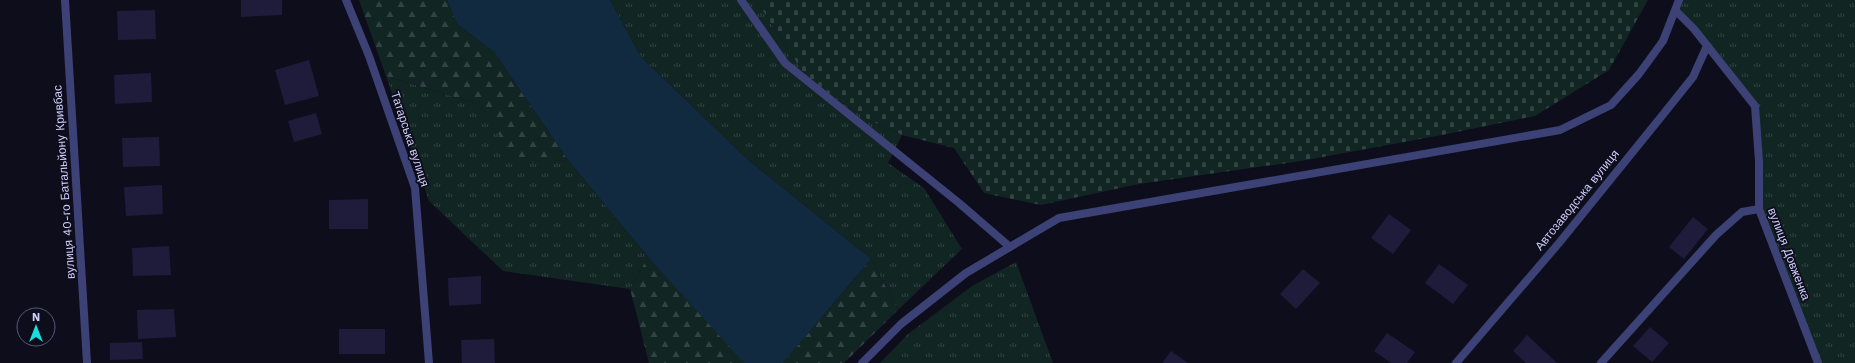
<svg xmlns="http://www.w3.org/2000/svg" width="1855" height="363" font-family="'Work Sans',sans-serif">
	<style>
		.grass { fill: url(#grass-tufts) }
		.forest { fill: url(#forest-firs) }
		.cemetery { fill: url(#cemetery-stones) }
		.water { fill: #122a40 }
		.building { fill: #1e1b3b }
		.lines { fill: none; stroke-linecap: round; stroke-linejoin: round }
		.service { stroke: #3c4176; stroke-width: 8 }
		.minor { stroke: #3c4176; stroke-width: 8 }
		.labels { text-anchor: middle; dominant-baseline: central; stroke-width: 3.5; stroke-linejoin: round; paint-order: stroke }
		.street-label { font-size: 12px; fill: #cdcdfa; stroke: #0e0d1c }
	</style>
	<defs>
		<pattern id="grass-tufts" width="24" height="20" patternUnits="userSpaceOnUse"><rect width="24" height="20" fill="#112522"/><path d="M3 7l-1-3M5 7V3M7 7l1-3M15 17l-1-3M17 17v-4M19 17l1-3" fill="none" stroke="#324343"/></pattern>
		<pattern id="forest-firs" width="22" height="20" patternUnits="userSpaceOnUse"><rect width="22" height="20" fill="#112522"/><path d="M5 1l3.5 6h-7zM16 11l3.5 6h-7z" fill="#324343"/></pattern>
		<pattern id="cemetery-stones" width="16" height="16" patternUnits="userSpaceOnUse"><rect width="16" height="16" fill="#112522"/><path d="M2 7V4a2 2 0 0 1 4 0v3zM10 15v-3a2 2 0 0 1 4 0v3z" fill="#324343"/></pattern>
	</defs>
	<rect width="100%" height="100%" fill="#0e0d1c"/>
	<path class="grass" d="M610,0H756L809,81L869,120L902,135L888,163L924,188L962,249L898,310L871,259L747,159L641,57Z
		M1679,0H1855V363H1818L1759,209L1755,106L1676,11Z
		M386,76L478,104L518,162L568,160L648,257L630,289L503,271L429,201Z
		M1016,262L1053,363H880L908,334L972,286Z"/>
	<path class="forest" d="M359,0H447L457,24L494,52L568,160L518,163L478,104L386,76Z
		M648,257L737,354L744,363H649L630,289Z
		M871,259L898,310L844,363H783Z"/>
	<path class="cemetery" d="M756,0H1648L1609,70L1535,116L1442,135L1301,161L1139,184L1041,205L984,193L954,148L902,135L869,120L809,81Z"/>
	<path class="water" d="M447,0H610L641,57L747,159L871,259L783,363H744L648,257L568,160L494,52L457,24Z"/>
	<path class="building" d="M241,0H282V15L241,17Z
		M155,10L156,39L118,40L117,11Z
		M309,60L319,96L285,105L275,70Z
		M151,73L152,102L115,104L114,75Z
		M316,113L322,134L294,142L288,121Z
		M159,137L160,166L123,167L122,138Z
		M162,185L163,214L126,216L124,187Z
		M368,199V229H329V200Z
		M1389,214L1411,230L1393,254L1371,238Z
		M1693,217L1708,229L1684,259L1669,247Z
		M169,246L171,275L133,276L132,248Z
		M1439,264L1468,285L1453,304L1425,283Z
		M1303,269L1320,283L1296,309L1280,294Z
		M481,276V304L449,306L448,278Z
		M174,309L176,337L138,339L137,310Z
		M1650,327L1669,343L1652,362L1633,346Z
		M339,329H385V354H339Z
		M1387,333L1415,352L1407,363H1391L1374,351Z
		M1527,335L1557,363H1526L1513,351Z
		M494,339L495,363H462L461,340Z
		M142,342L143,359L110,360V343Z
		M1171,351L1188,363H1162Z"/>
	<g class="lines">
		<path class="service" d="M741,0L785,63L959,203L1010,247
			M1601,363L1716,235L1742,212L1759,209"/>
		<path class="minor" d="M65,0L87,363
			M346,0L369,56L415,188L429,363
			M1676,11L1694,29L1755,106L1759,161V209L1818,363
			M862,363L901,324L966,273L1059,218L1560,130L1611,105L1639,74L1663,41L1679,0
			M1456,363L1559,243L1661,117L1693,77L1707,46"/>
	</g>
	<g class="labels">
		<g class="street-label">
			<text transform="translate(410 139) rotate(72)">Татарська вулиця</text>
			<text transform="translate(64 182) rotate(-94)">вулиця 40-го Батальйону Кривбас</text>
			<text transform="translate(1577 200) rotate(-51)">Автозаводська вулиця</text>
			<text transform="translate(1789 254) rotate(69)">вулиця Довженка</text>
		</g>
	</g>
	<g transform="translate(36 327)"><circle r="19" fill="#0e0d1c" stroke="#5a5a75"/>
	<path d="M0-3L7 15L0 10L-7 15Z" fill="#15dedb"/>
	<text y="-6" font-size="11" font-weight="bold" text-anchor="middle" fill="#cdcdfa">N</text>
	</g>
</svg>
